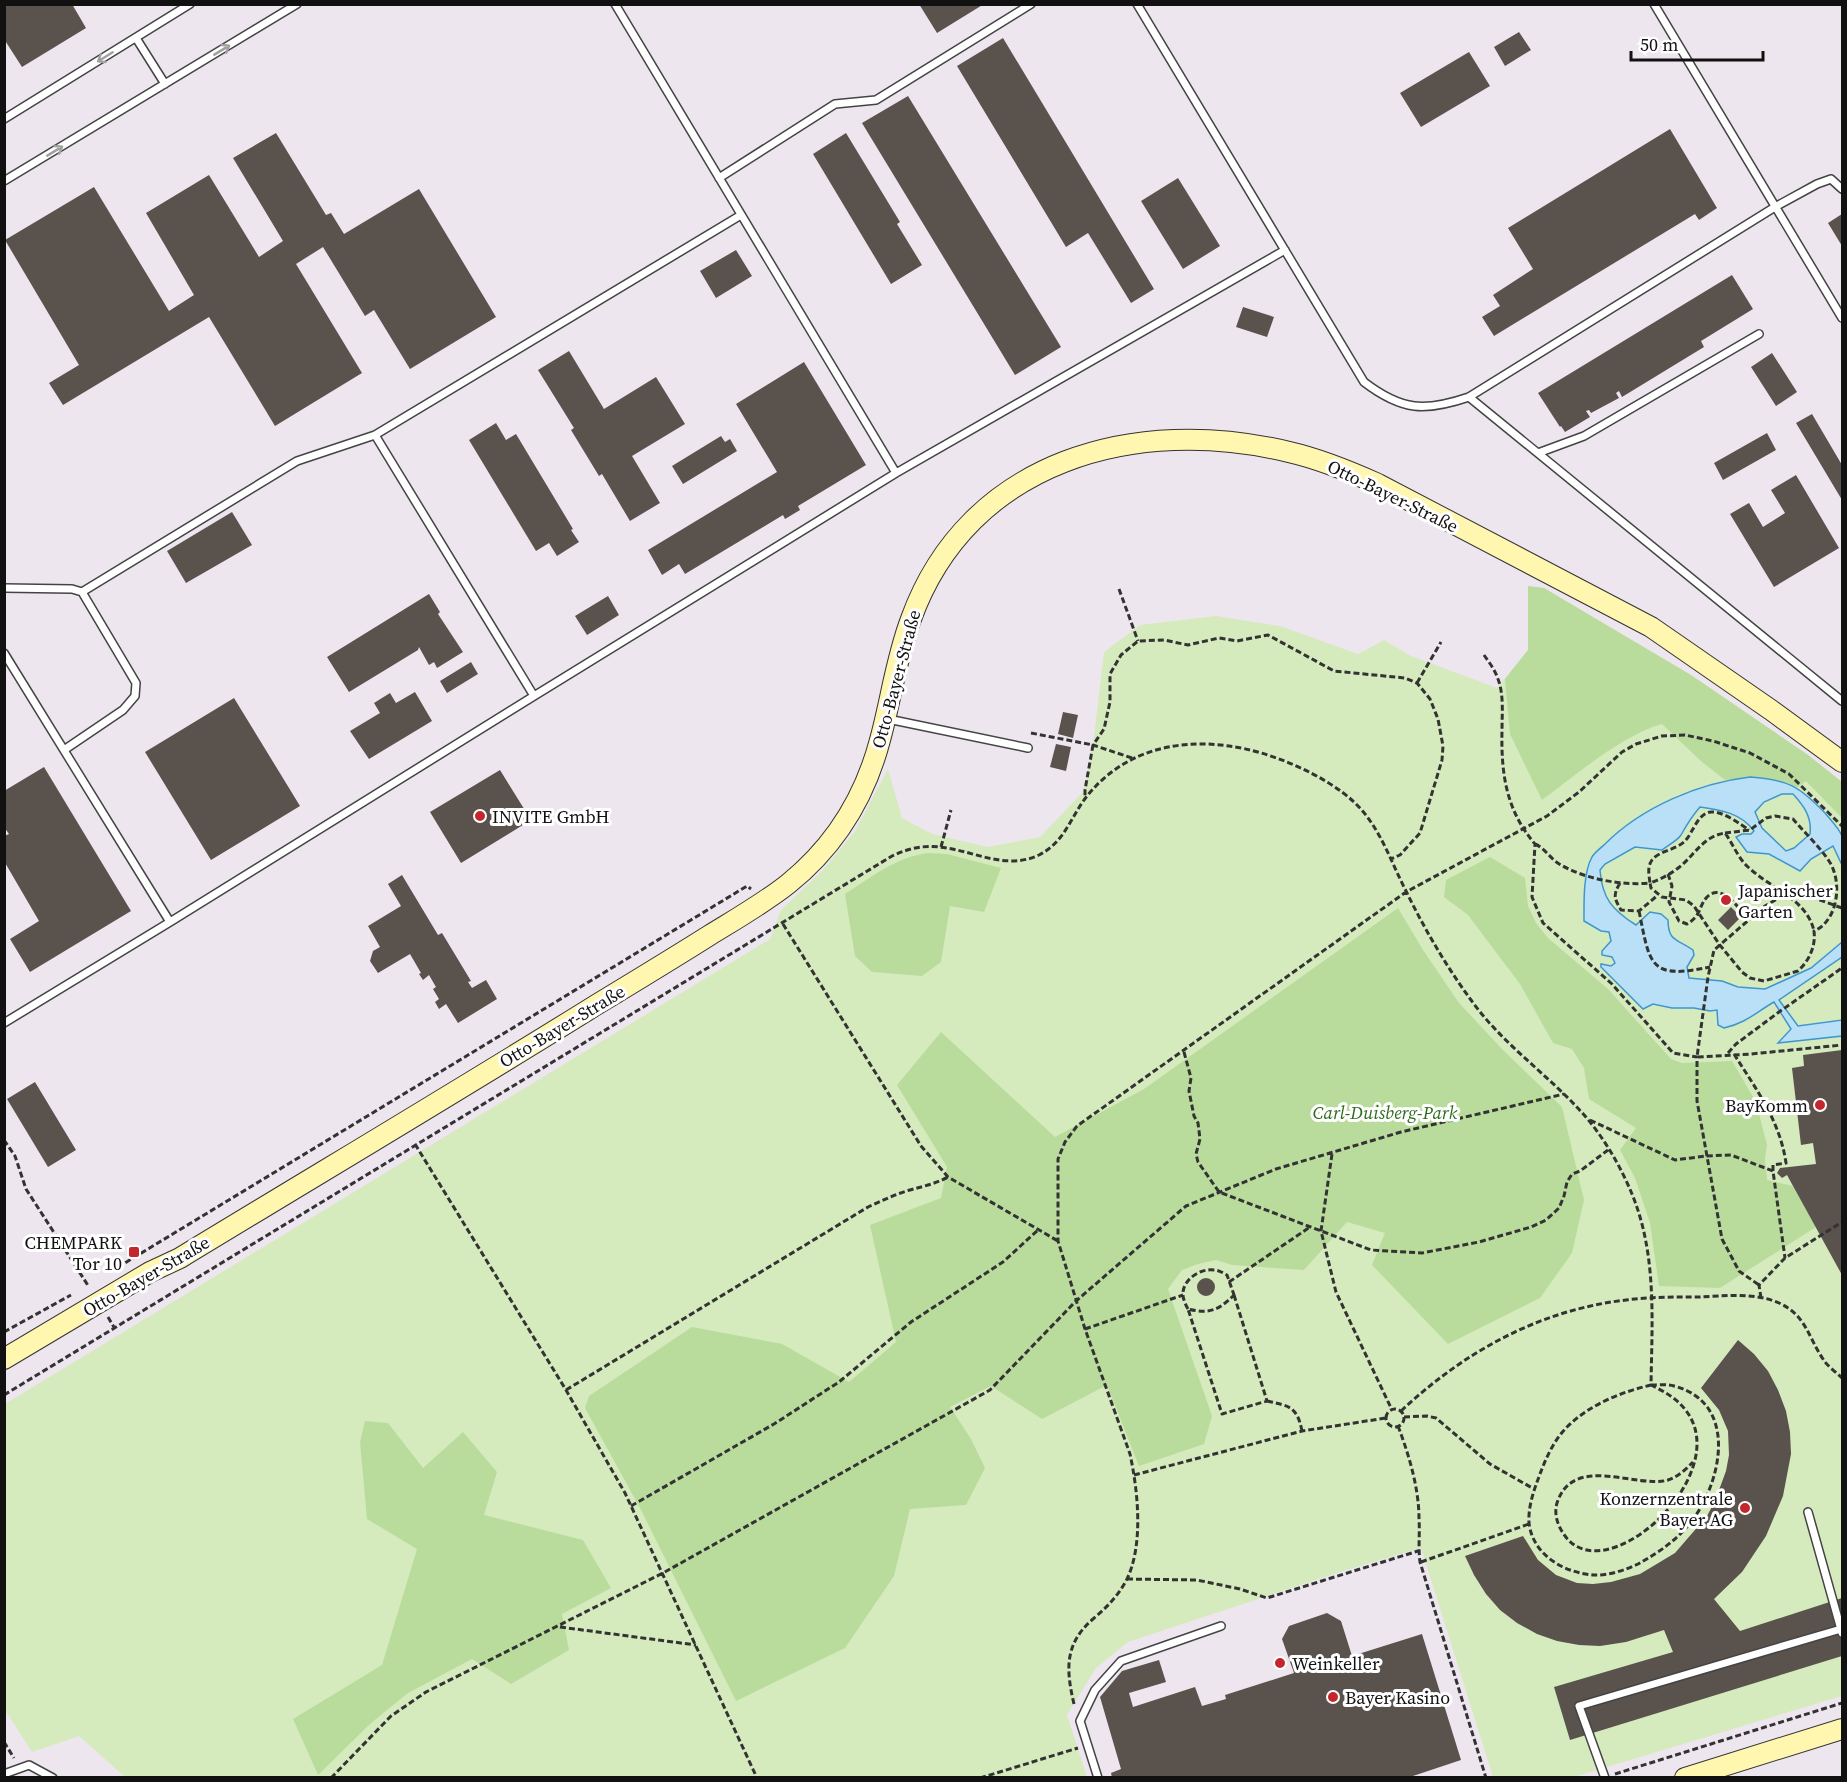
<svg xmlns="http://www.w3.org/2000/svg" width="1847" height="1782" font-family="'Source Serif 4',serif">
	<style>
		.industrial { fill: #eee6ef }
		.green { fill: #d5ebbd }
		.forest { fill: #b9dc9c }
		.water { fill: #b9e0f7; stroke: #3f96cf; stroke-width: 1.5; fill-rule: evenodd }
		.building { fill: #5a524d }
		.lines { fill: none; stroke-linecap: round; stroke-linejoin: round }
		.lane-casing { stroke: #444; stroke-width: 10 }
		.secondary-casing { stroke: #333; stroke-width: 22 }
		.path { stroke: #333; stroke-width: 3; stroke-dasharray: 6 3; stroke-linecap: butt }
		.lane { stroke: #fff; stroke-width: 7 }
		.secondary { stroke: #fff6b0; stroke-width: 20 }
		.oneway { stroke: #a0a0a0 }
		.poi-dot { fill: #c4262e; stroke: #fff; stroke-width: 2 }
		.labels { text-anchor: middle; dominant-baseline: central; stroke-width: 6; stroke-linejoin: round; paint-order: stroke }
		.street-label { font-size: 18px; fill: #111; stroke: #fff }
		.poi-label { font-size: 18px; fill: #111; stroke: #fff; text-anchor: start }
		.park-label { font-size: 18px; font-style: italic; fill: #2f6b1f; stroke: #fff }
	</style>
	<rect width="100%" height="100%" fill="#fffdf5"/>
	<path class="industrial" d="M5,5H1842V1777H5Z"/>
	<path class="green" d="M1528,586L1544,588L1691,675L1808,755L1842,782V1696L1574,1777H1493L1421,1548L1340,1572L1128,1642L1096,1668L1067,1715L1087,1777H125L79,1736L32,1752L5,1710V1404L770,939L781,910L823,870L855,831L888,769L902,818L932,834L988,847L1040,837L1083,792L1093,745L1104,652L1140,625L1216,616L1280,626L1358,654L1384,640L1411,656L1497,688L1528,650Z"/>
	<path class="forest" d="M1528,586L1544,588L1691,675L1808,755L1842,782V818L1806,781L1798,787C1771,777 1753,777 1725,780L1702,762L1662,724C1622,735 1576,775 1542,800L1510,734L1505,679L1528,650Z
		M928,853L947,854L1001,868L984,912L950,906L941,962L922,976L872,972L855,956L845,894C872,877 896,857 928,853Z
		M1490,857L1525,878L1528,906L1536,923L1548,938L1608,989L1671,1059L1682,1063L1732,1061L1756,1102L1767,1145L1765,1159L1767,1180L1793,1186L1816,1227L1720,1288L1659,1286L1650,1223L1635,1178L1620,1150L1636,1128L1589,1099L1584,1068L1572,1049L1553,1043L1520,984L1468,915L1444,897L1446,880Z
		M1398,908L1423,950L1459,1003L1503,1050L1562,1107L1584,1200L1572,1253L1540,1298L1448,1344L1372,1265L1385,1233L1347,1222L1304,1270L1232,1265L1216,1260L1198,1264L1182,1270L1168,1289L1212,1416L1204,1444L1139,1466L1107,1385L1042,1419L991,1386L950,1407L971,1439L985,1468L966,1505L910,1509L894,1576L845,1648L736,1701L640,1508L585,1408L589,1396L692,1327L782,1344L849,1382L896,1342L870,1225L941,1198L947,1167L897,1085L941,1032L1055,1137L1144,1089Z
		M365,1421L388,1423L423,1468L463,1432L497,1472L484,1515L583,1540L611,1588L562,1614L569,1650L511,1684L472,1659L408,1693L371,1723L318,1775L293,1719L382,1665L417,1549L367,1519L360,1442Z"/>
	<path class="water" d="M1750,777C1788,780 1798,785 1825,813C1830,819 1839,828 1842,836C1845,843 1843,856 1842,865L1833,846L1811,859L1800,871L1769,854L1747,852L1736,837L1742,834H1751L1754,831C1741,813 1721,810 1700,807C1692,816 1686,826 1681,835C1677,841 1667,846 1662,850L1635,847L1605,864L1600,870C1602,898 1612,910 1636,925L1650,912L1661,914L1668,920C1668,942 1678,939 1693,950L1694,955L1687,967L1689,978L1722,981L1738,987L1765,989L1811,968L1842,942V957L1779,1000L1798,1026L1842,1020V1036L1778,1043L1791,1029L1774,1002C1755,1013 1746,1023 1724,1028L1718,1025L1717,1010L1710,1011L1694,1008H1672L1653,1004L1643,1009L1601,967V964L1611,966L1615,963L1612,957L1602,955V951L1611,941L1609,932L1601,931L1584,921C1584,903 1583,873 1592,857C1595,852 1601,848 1605,844C1642,807 1699,783 1750,777ZM1782,794H1793C1804,806 1812,817 1810,834L1794,848L1786,851L1762,828L1755,812L1764,802Z"/>
	<path class="building" d="M4,4H72L86,28L22,67L4,39Z
		M919,4H984L937,33Z
		M1519,32L1531,50L1505,66L1494,47Z
		M1003,38L1154,289L1131,303L1088,233L1066,247L957,66Z
		M1469,52L1490,86L1421,127L1400,93Z
		M908,96L1061,347L1015,375L862,123Z
		M1670,129L1717,208L1699,220L1695,214L1494,336L1482,317L1500,306L1493,295L1533,269L1508,228Z
		M276,133L326,215L331,213L344,234L419,189L496,317L410,369L374,310L365,316L323,247L296,264L362,373L275,426L209,317L63,405L49,383L79,365L5,240L94,187L169,311L194,295L146,213L209,175L259,257L283,241L233,158Z
		M846,133L900,222L897,224L922,265L891,284L813,154Z
		M1178,178L1220,246L1183,269L1141,201Z
		M1842,214V246L1828,223Z
		M736,250L752,276L716,298L700,271Z
		M1732,275L1753,309L1701,341L1704,347L1622,397L1619,391L1616,393L1619,398L1591,413L1589,410L1586,411L1590,417L1565,432L1561,426L1560,427L1538,393Z
		M1243,307L1274,317L1267,337L1236,327Z
		M569,351L604,409L656,377L685,424L632,456L660,503L630,521L602,474L599,476L571,430L574,428L538,370Z
		M1772,353L1797,392L1776,406L1751,367Z
		M804,362L866,465L798,506L800,510L785,519L783,515L685,574L679,564L662,575L648,550L777,472L736,404Z
		M1812,414L1842,465V500L1796,423Z
		M496,423L506,440L516,434L573,529L571,530L579,542L557,556L549,543L536,551L469,440Z
		M1767,433L1776,450L1723,480L1714,463Z
		M721,436L725,442L730,439L737,451L683,484L672,466Z
		M1796,475L1839,548L1774,587L1730,514L1749,503L1763,527L1785,513L1771,490Z
		M232,512L252,545L186,583L167,551Z
		M429,594L440,612L438,614L463,652L437,668L434,662L429,665L419,647L418,650L349,692L327,657Z
		M608,596L619,615L587,635L575,616Z
		M471,662L478,674L447,693L440,681Z
		M415,692L432,721L369,759L350,731L380,713L374,703L390,693L396,703Z
		M234,698L300,806L211,860L145,752Z
		M1063,712L1078,715L1073,738L1058,734Z
		M1056,744L1071,747L1066,771L1050,767Z
		M44,767L131,911L30,972L10,939L39,921L4,861V836L9,834L4,827V791Z
		M500,770L531,820L461,863L430,812Z
		M402,875L438,935L442,933L471,981L468,982L472,988L486,980L497,999L458,1023L446,1004L439,1009L435,1002L439,999L433,989L436,987L429,975L423,980L419,974L421,973L410,954L378,973L370,961L373,951L380,947L368,926L401,906L388,884Z
		M1731,907L1741,917L1728,930L1718,920Z
		M1842,1050V1275L1787,1175L1782,1178L1777,1173L1780,1168L1816,1164L1813,1143L1801,1145L1792,1068L1804,1066L1803,1055Z
		M35,1082L76,1150L48,1167L7,1099Z
		M1197 1287a9 9 0 1 1 18 0a9 9 0 1 1-18 0Z
		M1738,1340L1754,1354L1768,1371L1778,1390L1786,1411L1790,1432L1791,1454L1783,1496L1766,1536L1742,1572L1714,1599L1740,1631L1842,1598V1656L1570,1740L1554,1687L1673,1652L1664,1630L1626,1642L1600,1646L1579,1645L1557,1641L1537,1634L1517,1623L1500,1610L1486,1594L1474,1575L1465,1556L1523,1536L1538,1560L1556,1575L1577,1583L1593,1584L1611,1582L1640,1574L1675,1553L1707,1516L1715,1501L1726,1471L1729,1455L1728,1431L1719,1410L1701,1388Z
		M1327,1613L1341,1621L1352,1656L1422,1634L1461,1760L1413,1776L1414,1778H1112L1111,1773L1121,1769L1100,1697L1122,1671L1159,1660L1166,1682L1129,1693L1133,1707L1195,1687L1202,1706L1226,1699L1225,1695L1294,1673L1282,1639L1289,1626Z"/>
	<g class="lines">
		<g class="lane-casing">
			<path id="lane" d="M615,4L896,473
				M1137,4L1364,382C1402,411 1425,412 1469,397L1775,207L1817,184L1831,179L1842,189
				M1654,4L1842,318
				M136,38L165,84
				M4,119L190,4
				M719,178L835,104L876,100L1031,4
				M4,181L297,4
				M1469,397L1842,701
				M375,435L534,696
				M1538,453L1584,436L1759,334
				M4,588L72,589L82,592L136,683L135,696L123,710L64,750
				M82,592L297,461L375,435L741,215
				M4,653L170,922L4,1023
				M888,719L1028,748
				M170,922L534,696L896,473L1285,250
				M1808,1512L1842,1633
				M4,1774L29,1765L53,1778
				M1098,1778L1080,1721L1095,1690L1121,1661L1221,1626
				M1605,1778L1579,1706L1841,1629"/>
		</g>
		<g class="secondary-casing">
			<path id="secondary" d="M4,1359L150,1272L180,1258C318,1174 458,1091 596,1005C634,982 672,959 710,935C736,919 764,903 788,884C834,847 865,797 880,740C891,700 896,658 911,619C969,459 1137,415 1289,452C1320,459 1349,471 1378,484L1651,627L1771,710L1842,762
				M1685,1778L1842,1729"/>
		</g>
		<path class="path" d="M1119,589L1138,641
			M1484,655C1489,662 1495,670 1498,679C1504,695 1502,713 1502,730C1501,774 1506,810 1535,844L1532,897L1543,923L1612,984L1673,1053L1697,1057V1101L1722,1239L1739,1271L1759,1285
			M1417,683L1441,642
			M1031,733L1093,745L1085,790V799
			M1132,758L1093,745L1104,729L1110,702V674L1121,655L1138,641L1164,640L1188,645L1219,638L1237,641L1268,635L1334,671L1405,678L1417,683L1430,699L1438,719L1443,746L1442,760L1420,833L1400,855L1391,859
			M1725,833L1750,830L1766,818L1775,816L1793,819C1805,833 1819,846 1829,861C1843,882 1838,921 1814,931C1816,946 1809,961 1798,971L1764,981L1750,978L1742,972L1719,944L1694,906L1686,900L1662,897L1651,888L1650,883C1662,879 1674,872 1683,864C1697,851 1705,836 1725,833C1733,844 1738,858 1748,867C1770,888 1807,899 1814,931
			M1535,844C1545,848 1551,860 1561,865C1585,879 1623,886 1650,883C1649,875 1647,867 1652,860C1659,851 1675,850 1684,842C1693,834 1697,813 1711,812C1723,811 1740,824 1749,830
			M941,847L951,810
			M1668,874L1672,886L1669,902L1679,921L1687,924C1702,915 1698,907 1707,897C1722,882 1739,909 1748,919
			M1620,883C1613,895 1614,898 1621,910L1639,911L1658,895
			M1842,908L1792,890L1765,906L1714,950L1708,977L1697,1057L1751,1054L1842,1045
			M1639,911C1650,965 1649,980 1710,967
			M783,924L921,1146L948,1177L1058,1241
			M1184,1052L1191,1078L1189,1091L1194,1116L1198,1123L1200,1139L1196,1154L1198,1162L1219,1192L1371,1250L1422,1253L1479,1242L1531,1227L1546,1220L1559,1208L1564,1196L1567,1182L1572,1174L1580,1171L1608,1150
			M1728,1053L1736,1044L1779,1012L1842,968
			M1734,1054C1756,1089 1780,1121 1786,1163L1773,1165V1171
			M1590,1120L1675,1160L1706,1156L1731,1155L1773,1171L1785,1258
			M4,1140L15,1156L26,1189L89,1287
			M415,1144L566,1390L625,1493L757,1778
			M1332,1154L1321,1231L1336,1292L1392,1410
			M110,1272L747,886L751,889
			M1229,1282L1310,1227
			M1234,1295L1267,1401L1222,1414L1188,1309C1209,1314 1218,1311 1234,1295Z
			M1761,1298L1759,1285L1785,1258L1842,1222
			M1188,1309C1186,1306 1183,1299 1183,1295C1182,1280 1200,1268 1214,1270C1219,1270 1223,1273 1227,1275L1234,1295
			M108,1317L115,1329
			M1085,1329L1183,1295
			M4,1332L71,1295
			M1651,1385C1658,1385 1667,1384 1674,1386C1739,1403 1722,1482 1691,1522C1677,1540 1658,1553 1638,1564C1625,1570 1608,1576 1594,1575C1565,1573 1533,1556 1529,1523C1528,1506 1534,1490 1540,1474C1546,1458 1554,1440 1567,1427C1589,1405 1621,1392 1651,1385Z
			M566,1390L868,1207C882,1201 895,1194 910,1190C924,1186 935,1184 948,1177
			M4,1395L892,856C907,849 922,845 939,847C973,850 1005,871 1039,855C1063,843 1070,820 1084,800C1119,753 1173,738 1229,746C1269,751 1326,775 1355,803C1380,827 1390,860 1406,891C1424,928 1446,966 1471,1000C1503,1045 1549,1075 1585,1116C1604,1138 1621,1167 1632,1194C1657,1255 1652,1320 1651,1385C1665,1392 1678,1399 1687,1412C1734,1477 1602,1596 1563,1533C1557,1524 1554,1513 1557,1503C1573,1453 1637,1489 1668,1480C1678,1477 1686,1469 1693,1462
			M1267,1401C1289,1406 1297,1406 1302,1431
			M1386 1418a9 9 0 1 1 18 0a9 9 0 1 1-18 0Z
			M1401,1411C1464,1352 1539,1310 1626,1300C1650,1297 1674,1297 1698,1297C1724,1296 1755,1292 1779,1303C1806,1315 1808,1337 1823,1359C1827,1366 1836,1372 1842,1378
			M1404,1417L1427,1416L1436,1418L1490,1464L1534,1489
			M1398,1426C1409,1455 1419,1488 1419,1519C1420,1534 1418,1547 1420,1562L1486,1778
			M1134,1475L1302,1431L1386,1418
			M631,1506L774,1424L839,1382L911,1322L1003,1262L1039,1229
			M1421,1562L1529,1524
			M1127,1579L1197,1580L1240,1589L1267,1598L1418,1551
			M560,1627L696,1645
			M1074,1704C1066,1670 1064,1644 1093,1619C1106,1608 1117,1597 1126,1581C1144,1546 1138,1491 1130,1454L1085,1329L1058,1241V1159L1065,1142L1077,1126L1406,892L1547,816L1579,792L1622,752L1636,744L1662,736L1685,735L1713,741L1750,753L1789,774L1842,826
			M4,1742L14,1758
			M1615,1774L1842,1703
			M331,1778L391,1716L426,1692L663,1573L990,1390L1076,1301L1186,1206L1276,1169L1401,1132L1564,1094
			M980,1778L1078,1748"/>
		<use href="#lane" class="lane"/>
		<use href="#secondary" class="secondary"/>
	</g>
	<defs><path id="oneway-shaft" d="M-6 0H5M1.5-3L5.5 0L1.5 3" fill="none" stroke-width="1.6" stroke-linecap="round" stroke-linejoin="round" transform="scale(1.5)"/></defs>
	<g class="oneway">
		<use href="#oneway-shaft" transform="translate(222 50) rotate(-31)"/>
		<use href="#oneway-shaft" transform="translate(105 57) rotate(148)"/>
		<use href="#oneway-shaft" transform="translate(55 151) rotate(-31)"/>
	</g>
	<g class="poi-dot">
		<circle cx="480" cy="816" r="6"/>
		<circle cx="1726" cy="900" r="6"/>
		<circle cx="1820" cy="1105" r="6"/>
		<rect x="128" y="1246" width="12" height="12" rx="3"/>
		<circle cx="1745" cy="1508" r="6"/>
		<circle cx="1280" cy="1663" r="6"/>
		<circle cx="1333" cy="1697" r="6"/>
	</g>
	<g class="labels">
		<g class="street-label">
			<text transform="translate(1393 496) rotate(26)">Otto-Bayer-Straße</text>
			<text transform="translate(896 679) rotate(-75)">Otto-Bayer-Straße</text>
			<text transform="translate(562 1026) rotate(-31)">Otto-Bayer-Straße</text>
			<text transform="translate(146 1276) rotate(-30)">Otto-Bayer-Straße</text>
		</g>
		<g class="poi-label">
			<text x="492" y="816">INVITE GmbH</text>
			<text x="1738" y="890">Japanischer<tspan x="1738" dy="21">Garten</tspan></text>
			<text x="1808" y="1105" text-anchor="end">BayKomm</text>
			<text x="122" y="1242" text-anchor="end">CHEMPARK<tspan x="122" dy="21">Tor 10</tspan></text>
			<text x="1733" y="1498" text-anchor="end">Konzernzentrale<tspan x="1733" dy="21">Bayer AG</tspan></text>
			<text x="1292" y="1663">Weinkeller</text>
			<text x="1345" y="1697">Bayer Kasino</text>
		</g>
		<g class="park-label">
			<text x="1385" y="1112">Carl-Duisberg-Park</text>
		</g>
	</g>
	<rect width="1847" height="1782" fill="none" stroke="#111111" stroke-width="12"/>
	<path d="M1631 51v9h132v-9" fill="none" stroke="#111111" stroke-width="3"/>
	<text x="1640" y="51" font-size="18" fill="#111111" stroke="#ffffff" stroke-width="4.5" paint-order="stroke">50 m</text>
</svg>
